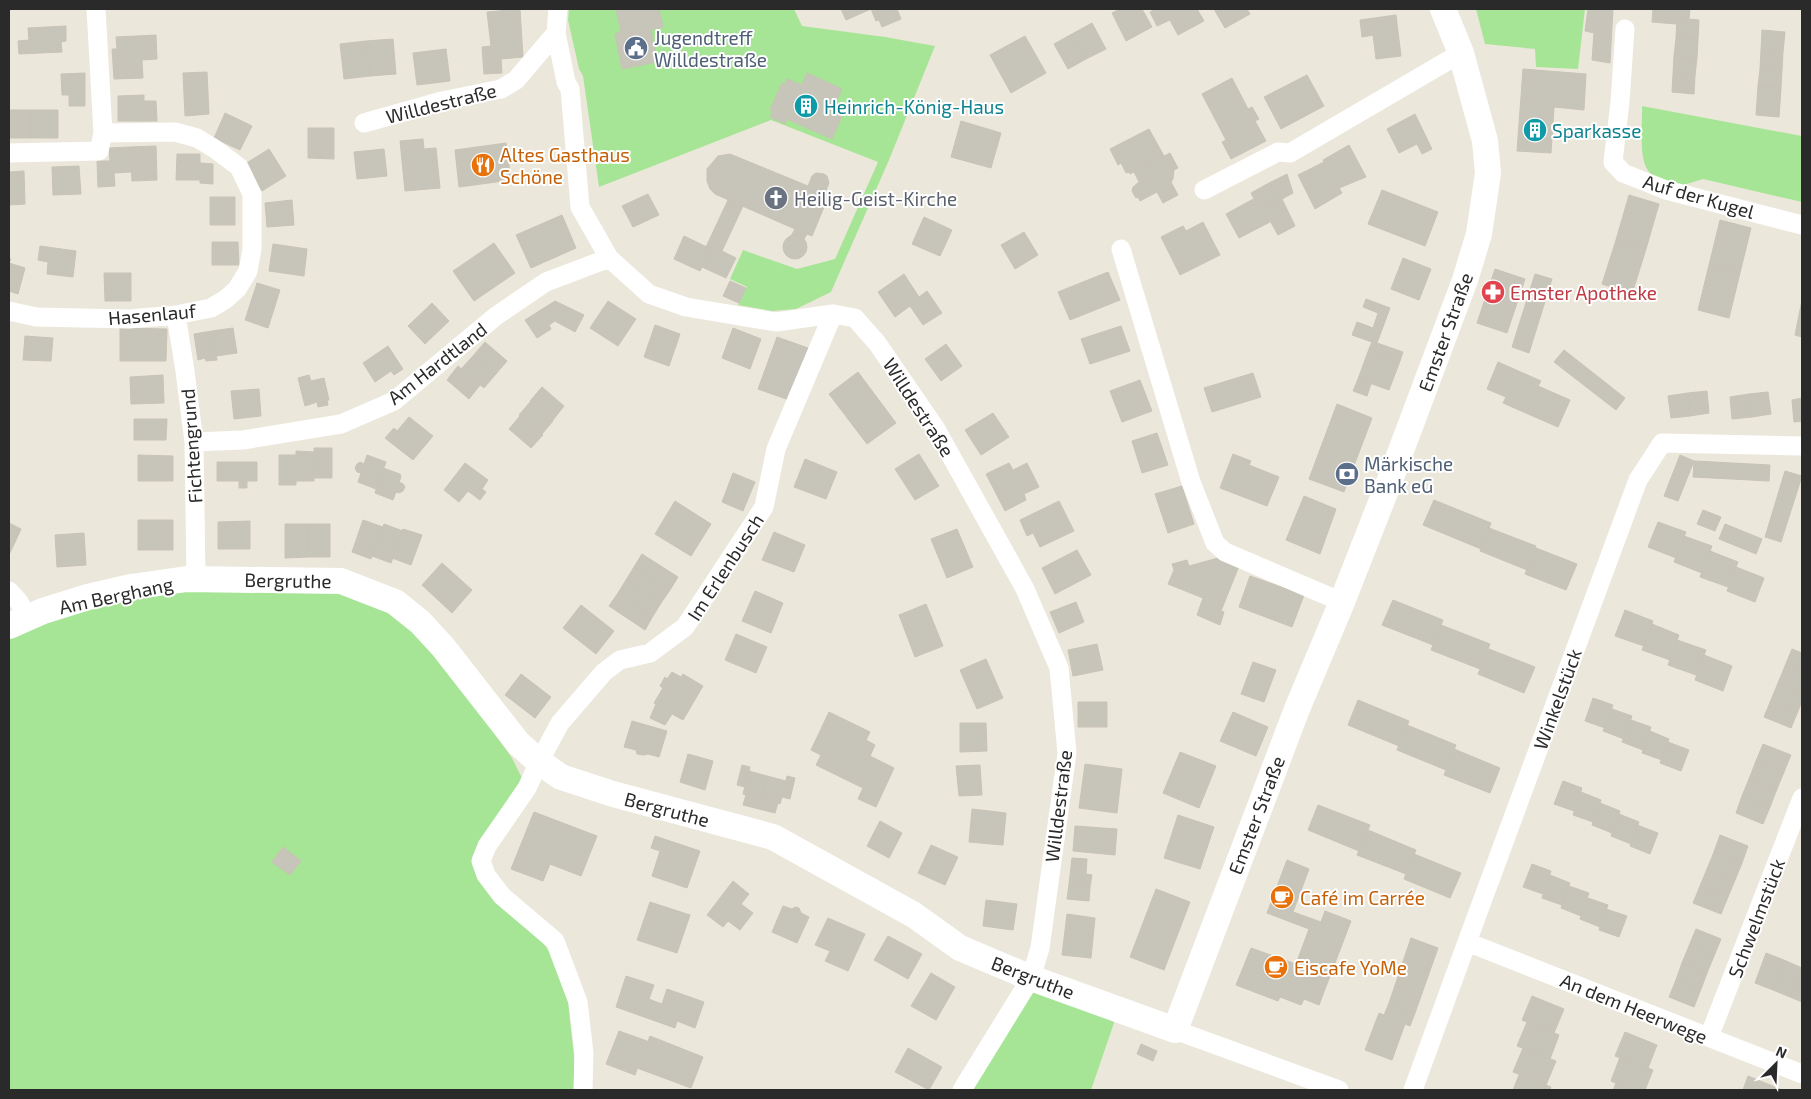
<svg xmlns="http://www.w3.org/2000/svg" width="1811" height="1099" font-family="'Exo 2',sans-serif">
	<style>
		.green { fill: #a7e596 }
		.building { fill: #c7c5ba; stroke: #c8c3b5 }
		.lines { fill: none; stroke-linecap: round; stroke-linejoin: round }
		.street { stroke: #fff; stroke-width: 19 }
		.secondary { stroke: #fff; stroke-width: 26 }
		.labels { text-anchor: middle; dominant-baseline: central; stroke-width: 4; stroke-linejoin: round; paint-order: stroke }
		.service-label { font-size: 19px; fill: #4e5e75; stroke: #fff; text-anchor: start }
		.street-label { font-size: 19px; fill: #2a2a2a; stroke: #fff }
		.culture-label { font-size: 19px; fill: #0d838f; stroke: #fff; text-anchor: start }
		.food-label { font-size: 19px; fill: #c56008; stroke: #fff; text-anchor: start }
		.worship-label { font-size: 19px; fill: #5b616d; stroke: #fff; text-anchor: start }
		.health-label { font-size: 19px; fill: #be3a42; stroke: #fff; text-anchor: start }
	</style>
	<rect width="100%" height="100%" fill="#ece7db"/>
	<path class="green" d="M569,9H794L802,26L885,37L935,46L889,160L831,292L796,309L772,311L738,305L747,287L730,279L743,250L797,269L835,259L878,162L771,120L599,187L583,76L579,69L568,20Z
		M1476,9H1585L1578,69L1536,67L1535,49L1485,44Z
		M1642,106L1802,136V202L1703,179L1680,186C1671,183 1659,180 1651,174C1637,162 1643,123 1642,106Z
		M235,587L341,589L391,608L443,662L512,758L521,776L523,784L477,855L556,960L567,993L574,1056L575,1090H9V636L115,599Z
		M1031,978L1112,1007L1114,1023L1091,1090H967Z"/>
	<path class="building" d="M520,9L523,57L501,59L502,73L484,74L482,47L491,46L487,12Z
		M616,9H659L663,27L651,30L657,62L622,69L615,34L621,32Z
		M841,9H897L901,19L882,27L879,20L876,21L871,9L846,20Z
		M1120,9H1142L1152,27L1126,41L1112,13Z
		M1156,9H1164L1170,20L1157,26L1150,12Z
		M1164,9H1197L1204,21L1178,35Z
		M1214,9H1247L1250,14L1225,28Z
		M1588,9H1613L1610,63L1592,60L1594,33L1585,31Z
		M1653,9H1690L1689,19L1677,18L1676,24L1652,22Z
		M1396,15L1401,56L1376,59L1373,35L1362,37L1360,20Z
		M1677,18L1699,20L1698,39L1676,38Z
		M1092,23L1106,49L1086,59L1072,34Z
		M66,26V41L61,42L62,52L19,54L18,41L29,40L28,28Z
		M1762,30L1785,32L1783,52L1761,50Z
		M1072,34L1086,59L1068,69L1054,44Z
		M156,35L157,59L142,60L143,78L114,79L112,49H117L116,37Z
		M1025,36L1046,73L1011,93L990,55Z
		M1676,38L1698,39L1697,58L1674,56Z
		M393,39L396,74L370,76L366,41Z
		M366,41L370,76L344,79L340,44Z
		M446,49L450,81L417,85L413,53Z
		M1761,50L1783,52L1782,70L1760,69Z
		M1674,56L1697,58L1695,76L1673,74Z
		M1523,69L1586,74L1584,110L1554,107L1551,153L1517,151Z
		M1760,69L1782,70L1781,88L1758,86Z
		M207,72L209,114L185,116L183,73Z
		M85,73V106H69V95H62L61,74Z
		M807,73L842,89L835,104L845,109L832,139L787,119L785,124L770,117L773,111L770,110L782,83L785,84L787,79L802,85Z
		M1673,74L1695,76L1694,94L1672,92Z
		M1307,75L1324,106L1281,129L1264,97Z
		M1232,78L1248,109L1252,107L1259,119L1255,121L1266,141L1231,159L1222,142L1226,140L1202,94Z
		M1758,86L1781,88L1779,117L1756,115Z
		M144,95V101H156L157,121H118V96Z
		M9,110H31V138H9Z
		M31,110H58V138H31Z
		M225,113L252,126L240,150L214,138Z
		M1415,114L1432,149L1422,154L1417,144L1399,153L1387,129Z
		M961,121L1001,133L991,168L951,157Z
		M308,128H334V159L308,158Z
		M1149,129L1164,156L1130,174L1129,172L1126,173L1121,163L1118,165L1110,149Z
		M423,139L424,149L436,148L440,188L405,191L400,141Z
		M506,143L511,180L459,187L455,150Z
		M1349,145L1366,177L1339,188L1342,193L1315,209L1298,175L1324,162L1323,160Z
		M156,146L157,180L132,181L130,147Z
		M130,147L131,172L114,173L115,186L98,187L97,161H110L109,148Z
		M269,149L286,176L262,191L245,164Z
		M384,149L387,176L357,179L354,152Z
		M1170,153L1178,168L1174,170L1173,179L1171,182L1178,195L1163,203L1157,192L1140,201L1138,197L1136,198L1132,191L1133,187L1139,182L1134,172Z
		M177,154H200V163L213,164V184L200,183V180H176Z
		M730,154L808,186L812,176L816,173L824,174L827,176L829,183L825,193L829,195L812,236L807,234L804,239L798,236H791L795,229L715,194L710,189L707,181V169L718,156Z
		M79,166L81,194L53,195L52,167Z
		M24,171L25,204L9,205V172Z
		M1287,174L1293,193L1282,199L1295,226L1278,235L1263,208L1278,200L1269,183Z
		M1269,183L1278,200L1263,208L1257,197L1254,199L1251,193Z
		M1382,190L1438,212L1425,246L1368,224Z
		M648,194L659,215L633,227L622,206Z
		M1629,195L1659,204L1646,249L1616,240Z
		M210,197H235V225H210Z
		M1257,197L1270,222L1239,238L1226,214Z
		M292,200L294,225L267,227L265,203Z
		M728,200L743,206L722,251L712,246L711,249L706,247Z
		M562,215L576,248L531,268L516,235Z
		M924,217L952,230L940,256L912,244Z
		M1720,220L1751,228L1740,273L1709,265Z
		M1203,222L1220,255L1180,275L1161,237L1183,226L1186,231Z
		M1024,232L1038,255L1015,269L1001,245Z
		M783 247a12 12 0 1 1 24 0a12 12 0 1 1-24 0Z
		M684,236L711,249L700,271L674,259Z
		M1616,240L1646,249L1632,294L1602,284Z
		M212,242H238L239,265H212Z
		M494,243L515,273L474,301L453,271Z
		M273,244L307,249L304,276L269,271Z
		M40,246L76,251L73,277L47,274L48,262L38,260Z
		M712,246L736,258L726,278L702,267Z
		M9,258L11,259L9,263L25,268L18,294L9,291Z
		M1403,258L1431,269L1419,300L1391,289Z
		M1709,265L1740,273L1729,318L1698,310Z
		M1495,269L1525,279L1507,333L1477,323Z
		M1108,272L1120,300L1070,320L1058,292Z
		M104,273H131V301H105Z
		M904,274L919,297L927,291L942,313L923,325L910,306L895,317L878,292Z
		M1535,274L1552,279L1529,353L1512,347Z
		M730,281L746,288L739,303L723,296Z
		M257,283L280,290L268,328L245,320Z
		M1366,299L1390,308L1377,343L1403,352L1400,361L1369,349L1372,342L1352,335L1357,322L1373,328L1378,313L1363,307Z
		M1802,300V337L1795,335Z
		M555,301L584,315L575,332L555,321L549,325L551,329L537,338L525,320Z
		M608,301L636,319L618,346L590,328Z
		M432,303L449,321L425,344L408,326Z
		M655,325L680,334L669,366L644,357Z
		M1121,326L1130,351L1090,364L1081,339Z
		M120,328L167,329L166,361H120Z
		M233,328L237,353L216,356L212,331Z
		M733,328L761,339L750,369L722,358Z
		M212,331L217,360L206,361L205,358L198,360L194,334Z
		M25,336L53,338L51,361L23,360Z
		M777,337L808,348L789,400L758,389Z
		M485,342L507,361L495,375L473,356Z
		M946,344L962,366L941,381L925,359Z
		M388,346L403,369L394,375L391,371L375,382L363,363Z
		M1369,349L1400,361L1389,390L1358,379Z
		M1564,350L1625,398L1616,410L1554,362Z
		M473,356L495,375L484,388L461,369Z
		M1498,362L1541,381L1538,386L1570,400L1558,427L1503,403L1506,397L1487,389Z
		M458,366L480,385L469,399L447,380Z
		M858,372L896,423L867,444L829,394Z
		M1253,373L1261,397L1212,412L1204,388Z
		M163,375L164,403L131,404L130,377Z
		M309,375L311,381L324,378L329,400H327L328,405L318,407L317,402L305,406L298,378Z
		M1358,379L1371,384L1367,396L1353,391Z
		M1140,380L1152,411L1122,422L1110,391Z
		M542,387L564,406L553,420L530,401Z
		M259,389L261,416L234,419L231,391Z
		M1707,391L1709,413L1690,416L1688,393Z
		M1768,392L1771,414L1752,417L1749,394Z
		M1688,393L1690,416L1671,418L1668,396Z
		M1749,394L1752,417L1732,419L1730,397Z
		M1802,398V421L1794,422L1792,400Z
		M531,401L553,421L542,434L519,415Z
		M1337,404L1372,418L1344,492L1309,479Z
		M993,413L1009,437L981,455L965,430Z
		M520,416L543,435L531,448L509,429Z
		M409,417L433,436L413,460L385,438L394,428L397,431Z
		M134,419H167L166,440H134Z
		M1157,433L1168,465L1142,473L1132,441Z
		M314,448H332V478H314Z
		M296,451L314,452V481H296Z
		M919,454L939,486L915,500L895,469Z
		M1233,454L1251,461L1249,465L1279,477L1267,506L1220,488Z
		M138,455L173,456V481H138Z
		M279,455H296V485H279Z
		M367,455L386,462L376,489L358,482L361,473L357,472L355,468L357,464L360,462L364,464Z
		M1680,455L1694,461L1678,501L1664,496Z
		M805,459L837,472L826,499L794,487Z
		M1694,461L1770,465L1769,481L1693,477Z
		M217,462H257V481H247V488H239V481H217Z
		M465,463L488,480L482,489L486,492L480,500L468,491L459,502L444,490Z
		M1009,463L1013,470L1027,463L1039,487L1024,494L1026,500L1005,511L986,474Z
		M383,468L400,474L401,477L399,482L403,484L405,487L403,491L399,493L396,492L393,500L375,493Z
		M1785,471L1802,476L1781,542L1765,537Z
		M733,473L755,482L743,511L722,502Z
		M1182,486L1194,524L1168,533L1155,494Z
		M1304,496L1336,509L1320,554L1286,540Z
		M1434,500L1491,523L1481,549L1423,525Z
		M675,501L711,524L691,556L655,534Z
		M1059,501L1074,531L1040,547L1033,533L1027,536L1020,520Z
		M1703,510L1721,517L1715,531L1697,524Z
		M138,520H173V550H138Z
		M363,520L383,527L371,559L352,552Z
		M250,521V549H218V522Z
		M1658,522L1686,532L1676,558L1648,547Z
		M9,523L21,529L10,553H9Z
		M285,524H308V557L285,558Z
		M308,524H330V557H308Z
		M384,524L403,531L391,563L372,556Z
		M1725,524L1762,539L1756,554L1719,539Z
		M1489,528L1536,546L1527,570L1480,551Z
		M403,529L422,535L411,565L392,558Z
		M957,529L973,567L947,578L931,539Z
		M774,532L805,545L794,572L762,560Z
		M84,533L86,565L57,567L55,535Z
		M1684,536L1712,546L1702,573L1674,562Z
		M1536,548L1577,564L1566,590L1525,574Z
		M1077,550L1091,575L1055,594L1042,568Z
		M1710,551L1738,562L1728,587L1700,577Z
		M642,554L678,577L670,590L634,567Z
		M1218,558L1239,566L1221,611L1224,612L1220,625L1197,615L1203,598L1168,584L1174,570L1172,564L1187,560L1189,566Z
		M442,563L472,590L452,613L422,585Z
		M634,567L670,590L661,603L626,580Z
		M1736,567L1764,578L1755,602L1727,591Z
		M1250,576L1304,595L1292,627L1239,607Z
		M626,580L661,603L653,616L618,593Z
		M755,591L783,603L771,633L742,621Z
		M618,593L653,616L645,630L609,606Z
		M1393,600L1443,620L1433,645L1382,625Z
		M1076,602L1084,622L1059,633L1050,612Z
		M926,604L943,646L915,657L899,615Z
		M581,605L614,631L596,654L563,628Z
		M1625,610L1653,621L1644,646L1615,636Z
		M1652,624L1679,635L1670,660L1642,650Z
		M1441,625L1490,644L1480,669L1431,650Z
		M736,634L767,647L756,673L725,660Z
		M1677,640L1706,650L1696,675L1668,665Z
		M1097,644L1103,670L1073,676L1068,650Z
		M1489,649L1535,667L1524,693L1478,674Z
		M1792,649L1802,653V673L1785,666Z
		M1704,655L1732,666L1723,691L1695,680Z
		M986,659L1003,698L977,709L960,670Z
		M1253,662L1276,670L1264,702L1241,694Z
		M1785,666L1802,673V693L1778,683Z
		M672,672L681,677L683,674L703,686L683,720L672,714L665,725L650,718L656,704L654,703L663,688L660,686L665,677L667,679Z
		M521,674L551,697L535,718L505,695Z
		M1778,683L1802,693V701L1798,711L1771,700Z
		M1593,698L1613,705L1605,728L1585,721Z
		M1358,700L1409,721L1399,746L1348,725Z
		M1771,700L1798,711L1791,728L1764,717Z
		M1078,702H1107V727H1078Z
		M1612,709L1632,716L1624,739L1603,731Z
		M829,712L870,732L866,740L875,745L870,756L894,768L876,807L858,799L863,788L816,765L821,755L811,750Z
		M1233,712L1268,727L1256,756L1220,741Z
		M1631,720L1651,727L1643,750L1622,742Z
		M632,721L667,731L659,757L648,754L644,755L637,754L636,750L624,747Z
		M960,723H986L987,751L960,752Z
		M1407,725L1456,745L1446,770L1397,750Z
		M1650,731L1669,739L1662,760L1642,753Z
		M1668,742L1689,750L1681,771L1660,763Z
		M1763,744L1791,755L1784,772L1756,761Z
		M1454,749L1500,768L1490,793L1444,775Z
		M1180,752L1216,766L1199,808L1163,793Z
		M688,754L713,761L705,790L680,782Z
		M1756,761L1784,772L1777,789L1749,779Z
		M1085,764L1122,769L1117,813L1079,808Z
		M742,765L750,767L745,787L737,785Z
		M980,765L982,795L959,796L956,766Z
		M749,771L767,776L759,809L743,805L746,795L743,794Z
		M767,776L786,781L780,804L778,803L775,813L759,809Z
		M787,776L795,778L790,799L782,797Z
		M1749,779L1777,789L1770,807L1742,796Z
		M1563,781L1582,788L1574,811L1554,804Z
		M1581,792L1601,800L1593,822L1573,815Z
		M1742,796L1770,807L1763,824L1736,813Z
		M1600,803L1620,811L1612,833L1592,825Z
		M1318,805L1370,825L1359,851L1308,830Z
		M972,809L1006,813L1003,845L969,842Z
		M534,812L597,836L581,876L550,864L543,881L511,869Z
		M1619,814L1639,822L1631,844L1611,836Z
		M1178,815L1214,827L1200,869L1164,858Z
		M880,821L902,833L889,858L867,846Z
		M1637,825L1658,833L1650,854L1630,846Z
		M1075,826L1117,829L1115,855L1073,851Z
		M1368,830L1416,850L1406,874L1357,855Z
		M1720,835L1748,846L1742,863L1714,852Z
		M655,836L700,851L687,888L652,876L660,851L651,848Z
		M931,845L958,857L945,885L918,873Z
		M283,847L301,861L290,875L272,862Z
		M1714,852L1742,863L1735,880L1707,869Z
		M1414,854L1461,873L1450,898L1404,879Z
		M1072,858L1087,859L1086,874L1092,875L1090,887L1069,884Z
		M1287,860L1309,869L1293,912L1321,922L1325,911L1351,921L1319,1005L1304,999L1301,1005L1280,997L1278,1001L1236,985L1251,948L1296,964L1309,929L1267,913Z
		M1532,864L1551,871L1543,894L1523,887Z
		M1707,869L1735,880L1728,897L1700,886Z
		M1550,875L1570,883L1562,905L1542,898Z
		M733,881L749,894L741,904L753,913L740,930L728,921L723,927L707,915Z
		M1069,884L1090,887L1089,901L1067,899Z
		M1569,886L1589,893L1581,916L1561,908Z
		M1700,886L1728,897L1721,914L1693,903Z
		M1156,889L1190,902L1164,970L1130,957Z
		M1588,898L1608,905L1600,927L1580,919Z
		M986,900L1017,904L1013,930L983,926Z
		M650,902L690,915L677,953L637,940Z
		M783,906L792,909L795,907L799,908L801,913L809,917L797,943L772,932Z
		M1606,909L1627,916L1619,937L1599,930Z
		M1067,914L1095,918L1091,958L1062,955Z
		M828,918L865,934L848,971L825,961L830,951L815,945Z
		M1696,929L1721,939L1714,956L1689,946Z
		M888,936L922,954L908,979L874,960Z
		M1411,938L1438,948L1415,1013L1389,1003Z
		M1689,946L1714,956L1707,973L1682,963Z
		M1766,953L1784,960L1773,990L1755,983Z
		M1784,960L1802,968L1790,997L1773,990Z
		M1682,963L1707,973L1701,989L1676,980Z
		M1802,968V1002L1790,997Z
		M931,973L955,987L936,1020L911,1006Z
		M626,976L654,985L649,999L662,1004L667,989L704,1002L695,1028L677,1021L675,1028L616,1007Z
		M1676,980L1701,989L1694,1007L1669,997Z
		M1532,996L1564,1009L1554,1033L1522,1020Z
		M1389,1003L1415,1013L1410,1026L1405,1024L1392,1060L1365,1050L1379,1013L1384,1015Z
		M1527,1022L1559,1035L1550,1059L1517,1046Z
		M619,1031L647,1041L635,1075L606,1064Z
		M1625,1032L1657,1045L1648,1068L1615,1056Z
		M650,1036L703,1057L691,1088L637,1068Z
		M1141,1044L1157,1051L1153,1061L1137,1054Z
		M908,1048L942,1067L929,1090L895,1072Z
		M1523,1048L1556,1061L1546,1085L1513,1072Z
		M1620,1057L1653,1070L1645,1090H1633L1611,1081Z
		M1519,1075L1551,1087L1550,1090H1513Z
		M1748,1076L1780,1089V1090H1743Z
		M1616,1083L1633,1090H1613Z"/>
	<g class="lines">
		<path class="street" d="M96,9L103,133
			M558,9L556,33L566,82L570,89L580,207L609,258L649,294L686,307L776,322L833,314L855,318L877,343L936,429L1025,589L1059,668L1067,753L1040,948L1031,978L962,1090
			M1625,29L1620,102L1613,162L1623,173L1666,190L1802,225
			M364,123L442,101L501,89L516,80L556,33
			M9,153L99,151L103,133L175,132L197,138L215,149L239,167L252,194V249L248,271L237,289L226,299L211,308L176,315L129,319L36,317L9,311
			M1204,190L1278,152L1290,153L1461,53
			M1121,249L1191,482L1215,543L1225,552L1342,602
			M176,315L185,371L194,442L196,578
			M194,442L243,440L341,424L394,401L496,316L546,282L609,258
			M9,591L19,602L27,618
			M1467,942L1802,1074
			M1175,1030L1339,1090
			M1709,1037L1802,798
			M583,1090L584,1053L578,1002L555,941L502,896L486,875L481,861L487,846L527,788L539,762L560,723L604,672L620,660L650,653L685,627L764,507L776,449L833,314
			M1413,1090L1467,942L1638,480L1662,443L1802,446"/>
		<path class="secondary" d="M9,626L43,611L88,597L131,587L187,579L341,581L395,602L420,622L443,647L518,743L539,762L561,777L613,794L773,837L914,915L960,948L1031,978L1175,1030L1297,709L1342,602L1393,472L1465,280L1479,234L1488,173L1485,141L1461,53L1443,9"/>
	</g>
	<defs>
		<g id="civic-disc" transform="scale(1.25)"><circle r="9.5" fill="#5c6f8a" stroke="#fff"/><path d="M-.6-6.5H3V-4.5H.6V-3L4-1V1h2V6H-6V1h2V-1L-.6-3ZM-1.2 2.5V6h2.4V2.5Z" fill="#fff"/></g>
		<g id="building-disc" transform="scale(1.25)"><circle r="9.5" fill="#0f9aa8" stroke="#fff"/><path d="M-4-6H4V6H1V3H-1V6H-4ZM-2.5-4.3h1.7v1.8h-1.7ZM.8-4.3h1.7v1.8H.8ZM-2.5-1h1.7V.8h-1.7ZM.8-1h1.7V.8H.8Z" fill="#fff"/></g>
		<g id="restaurant-disc" transform="scale(1.25)"><circle r="9.5" fill="#e8710a" stroke="#fff"/><path d="M-5-6h1v4h1v-4h1v4h1v-4h1v5L-1.5 .5V6h-2V.5L-5-1ZM5-6V6H3V1.5H1.5Q1.5-4 5-6Z" fill="#fff"/></g>
		<g id="church-disc" transform="scale(1.25)"><circle r="9.5" fill="#6b7280" stroke="#fff"/><path d="M-1.2-6h2.4v3.5h3.3v2.4h-3.3V6h-2.4V-.1h-3.3v-2.4h3.3Z" fill="#fff"/></g>
		<g id="pharmacy-disc" transform="scale(1.25)"><circle r="9.5" fill="#e0444e" stroke="#fff"/><path d="M-2-6h4v4h4v4h-4v4h-4v-4h-4v-4h4Z" fill="#fff"/></g>
		<g id="bank-disc" transform="scale(1.25)"><circle r="9.5" fill="#5c6f8a" stroke="#fff"/><path d="M-6-4H6V4H-6ZM0-2.3a2.3 2.3 0 1 0 0 4.6a2.3 2.3 0 1 0 0-4.6Z" fill="#fff"/></g>
		<g id="cafe-disc" transform="scale(1.25)"><circle r="9.5" fill="#e8710a" stroke="#fff"/><path d="M-5.5-4.5H6V0H3Q3 3.5 0 3.5H-2.5Q-5.5 3.5-5.5 0ZM3-3.2v2h1.7v-2ZM-6 4.5H4V6H-6Z" fill="#fff"/></g>
	</defs>
	<g fill-rule="evenodd">
		<use href="#civic-disc" x="636" y="48"/>
		<use href="#building-disc" x="806" y="106"/>
		<use href="#building-disc" x="1535" y="130"/>
		<use href="#restaurant-disc" x="483" y="165"/>
		<use href="#church-disc" x="776" y="198"/>
		<use href="#pharmacy-disc" x="1493" y="292"/>
		<use href="#bank-disc" x="1347" y="474"/>
		<use href="#cafe-disc" x="1282" y="897"/>
		<use href="#cafe-disc" x="1276" y="967"/>
	</g>
	<g class="labels">
		<g class="service-label">
			<text x="654" y="37">Jugendtreff<tspan x="654" dy="22">Willdestraße</tspan></text>
			<text x="1364" y="463">Märkische<tspan x="1364" dy="22">Bank eG</tspan></text>
		</g>
		<g class="street-label">
			<text transform="translate(441 103) rotate(-14)">Willdestraße</text>
			<text transform="translate(1699 196) rotate(16)">Auf der Kugel</text>
			<text transform="translate(152 314) rotate(-5)">Hasenlauf</text>
			<text transform="translate(1445 332) rotate(-70)">Emster Straße</text>
			<text transform="translate(437 363) rotate(-38)">Am Hardtland</text>
			<text transform="translate(919 407) rotate(57)">Willdestraße</text>
			<text transform="translate(191 446) rotate(-94)">Fichtengrund</text>
			<text transform="translate(725 567) rotate(-57)">Im Erlenbusch</text>
			<text transform="translate(288 580) rotate(1)">Bergruthe</text>
			<text transform="translate(116 595) rotate(-12)">Am Berghang</text>
			<text transform="translate(1557 699) rotate(-70)">Winkelstück</text>
			<text transform="translate(1058 806) rotate(-83)">Willdestraße</text>
			<text transform="translate(667 809) rotate(15)">Bergruthe</text>
			<text transform="translate(1256 815) rotate(-69)">Emster Straße</text>
			<text transform="translate(1756 918) rotate(-69)">Schwelmstück</text>
			<text transform="translate(1033 977) rotate(21)">Bergruthe</text>
			<text transform="translate(1634 1008) rotate(22)">An dem Heerwege</text>
		</g>
		<g class="culture-label">
			<text x="824" y="106">Heinrich-König-Haus</text>
			<text x="1552" y="130">Sparkasse</text>
		</g>
		<g class="food-label">
			<text x="500" y="154">Altes Gasthaus<tspan x="500" dy="22">Schöne</tspan></text>
			<text x="1300" y="897">Café im Carrée</text>
			<text x="1294" y="967">Eiscafe YoMe</text>
		</g>
		<g class="worship-label">
			<text x="794" y="198">Heilig-Geist-Kirche</text>
		</g>
		<g class="health-label">
			<text x="1510" y="292">Emster Apotheke</text>
		</g>
	</g>
	<rect width="1811" height="1099" fill="none" stroke="#2a2a2a" stroke-width="20"/>
	<g transform="translate(1776 1064) rotate(24)" stroke="#ffffff" stroke-width="4" paint-order="stroke">
	<path d="M0-4L9 19L0 12L-9 19Z" fill="#2a2a2a"/>
	<text y="-8" font-size="14" font-weight="bold" text-anchor="middle" fill="#2a2a2a">N</text>
	</g>
</svg>
